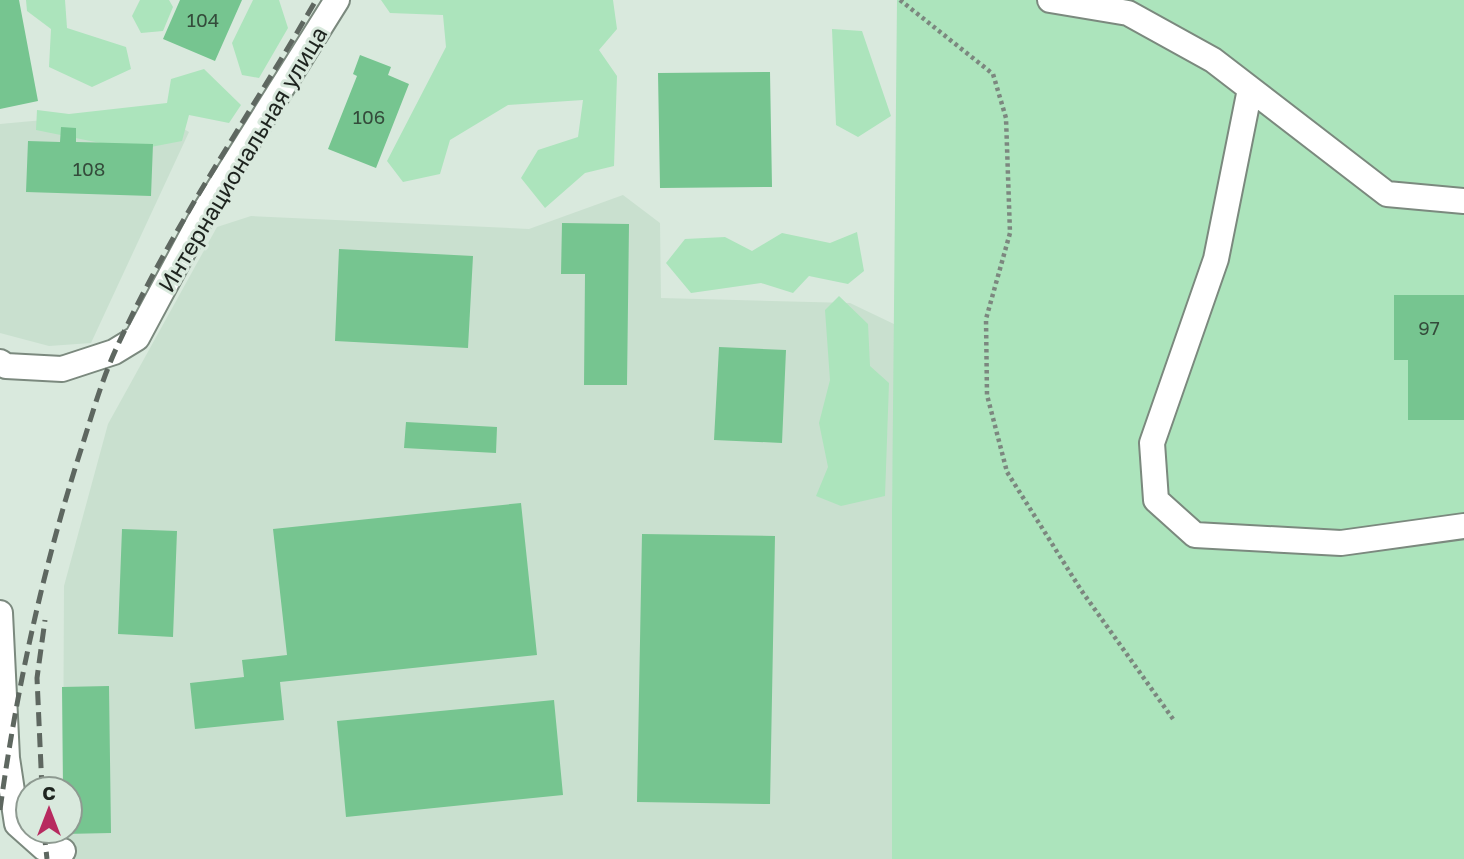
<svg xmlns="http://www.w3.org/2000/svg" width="1464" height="859" font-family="'Golos Text',sans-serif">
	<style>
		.built { fill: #c9e0cf }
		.green { fill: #ace4bc }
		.building { fill: #76c590 }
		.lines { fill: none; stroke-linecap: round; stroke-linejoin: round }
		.minor-casing { stroke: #7b897e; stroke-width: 28 }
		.path { stroke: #7c877f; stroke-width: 4.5; stroke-dasharray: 3.5 3.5; stroke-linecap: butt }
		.minor { stroke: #fff; stroke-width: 24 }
		.rail { stroke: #5e6760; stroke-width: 5; stroke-dasharray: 14 7; stroke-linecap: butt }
		.labels { text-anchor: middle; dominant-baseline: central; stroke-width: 6; stroke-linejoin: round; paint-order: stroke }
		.number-label { font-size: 19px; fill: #344c3b }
		.street-label { font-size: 23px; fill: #1e241f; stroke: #d9e9dd }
	</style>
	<rect width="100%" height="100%" fill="#d9e9dd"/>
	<path class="built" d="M152,110L189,132L91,343L49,346L0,333V124Z
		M623,195L660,223L661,298L850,303L896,325L892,511V859H62L64,831H70V789H63L64,586L108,424L217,227L251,216L529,229Z"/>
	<path class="green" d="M26,0H65L67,28L126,47L131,69L92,87L49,67L51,29L27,11Z
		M140,0H169L173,7L163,31L141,33L132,16Z
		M253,0H279L288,28L259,78L242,75L232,43Z
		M381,0H613L617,29L599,50L617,76L614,166L585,173L545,208L521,178L538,150L578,137L583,100L508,105L450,140L440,174L403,182L387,161L446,47L443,15L390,13Z
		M897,0H1464V859H892V511Z
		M832,29L862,31L891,116L858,137L836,125Z
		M204,69L241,105L229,123L189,115L182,141L135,150L36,130L37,110L69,114L167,103L171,79Z
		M857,232L864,271L848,284L809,276L793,293L761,283L691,293L666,263L685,239L725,237L752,251L782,233L830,243Z
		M839,296L868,324L870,366L889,383L885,496L841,506L816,496L828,467L819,423L830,380L825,310Z"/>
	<path class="building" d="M0,0H19L38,101L0,109Z
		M180,0H242L215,61L163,39Z
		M360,55L391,67L388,75L409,84L376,168L328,149L357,76L353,74Z
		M770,72L772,187L660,188L658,73Z
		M61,127L76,128V142L153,144L151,196L26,192L28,141L60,142Z
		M562,223L629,224L627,385H584L585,274H561Z
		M339,249L473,256L468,348L335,341Z
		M1394,295H1464V420H1408V360H1394Z
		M719,347L786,350L782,443L714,440Z
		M406,422L497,427L496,453L404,448Z
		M521,503L537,655L280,682L284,720L195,729L190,683L244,677L242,660L287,655L273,529Z
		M122,529L177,531L173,637L118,634Z
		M642,534L775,536L770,804L637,802Z
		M109,686L111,833L64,834V831H70V789H63L62,687Z
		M554,700L563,795L346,817L337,721Z"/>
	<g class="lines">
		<g class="minor-casing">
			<path id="minor" d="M1050,0L1128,13L1213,60L1387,194L1464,201
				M1250,89L1216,259L1152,443L1156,500L1195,535L1341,543L1464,526
				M0,362L6,366L62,369L114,352L137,338L206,209L337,0
				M0,613L7,758L17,824L44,848L63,851"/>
		</g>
		<path class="path" d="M900,0L993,74L1006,118L1010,233L986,319L987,395L1007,472L1081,590L1173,719"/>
		<use href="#minor" class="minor"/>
		<path class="rail" d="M42,789L37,678L45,620
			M0,810C16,692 42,573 78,459C90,422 100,384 116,349C172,226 249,117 316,0
			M44,831L47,859"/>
	</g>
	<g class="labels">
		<g class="number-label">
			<text x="203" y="19">104</text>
			<text x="369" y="116">106</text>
			<text x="89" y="168">108</text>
			<text x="1429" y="327">97</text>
		</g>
		<g class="street-label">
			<text transform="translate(242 159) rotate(-59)">Интернациональная улица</text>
		</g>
	</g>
	<g transform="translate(49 810)"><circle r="33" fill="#d9e9dd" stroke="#8e9a91" stroke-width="2"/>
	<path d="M0-5L12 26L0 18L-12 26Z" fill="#b72a5f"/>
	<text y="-10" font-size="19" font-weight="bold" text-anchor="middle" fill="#1e241f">С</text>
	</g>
</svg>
